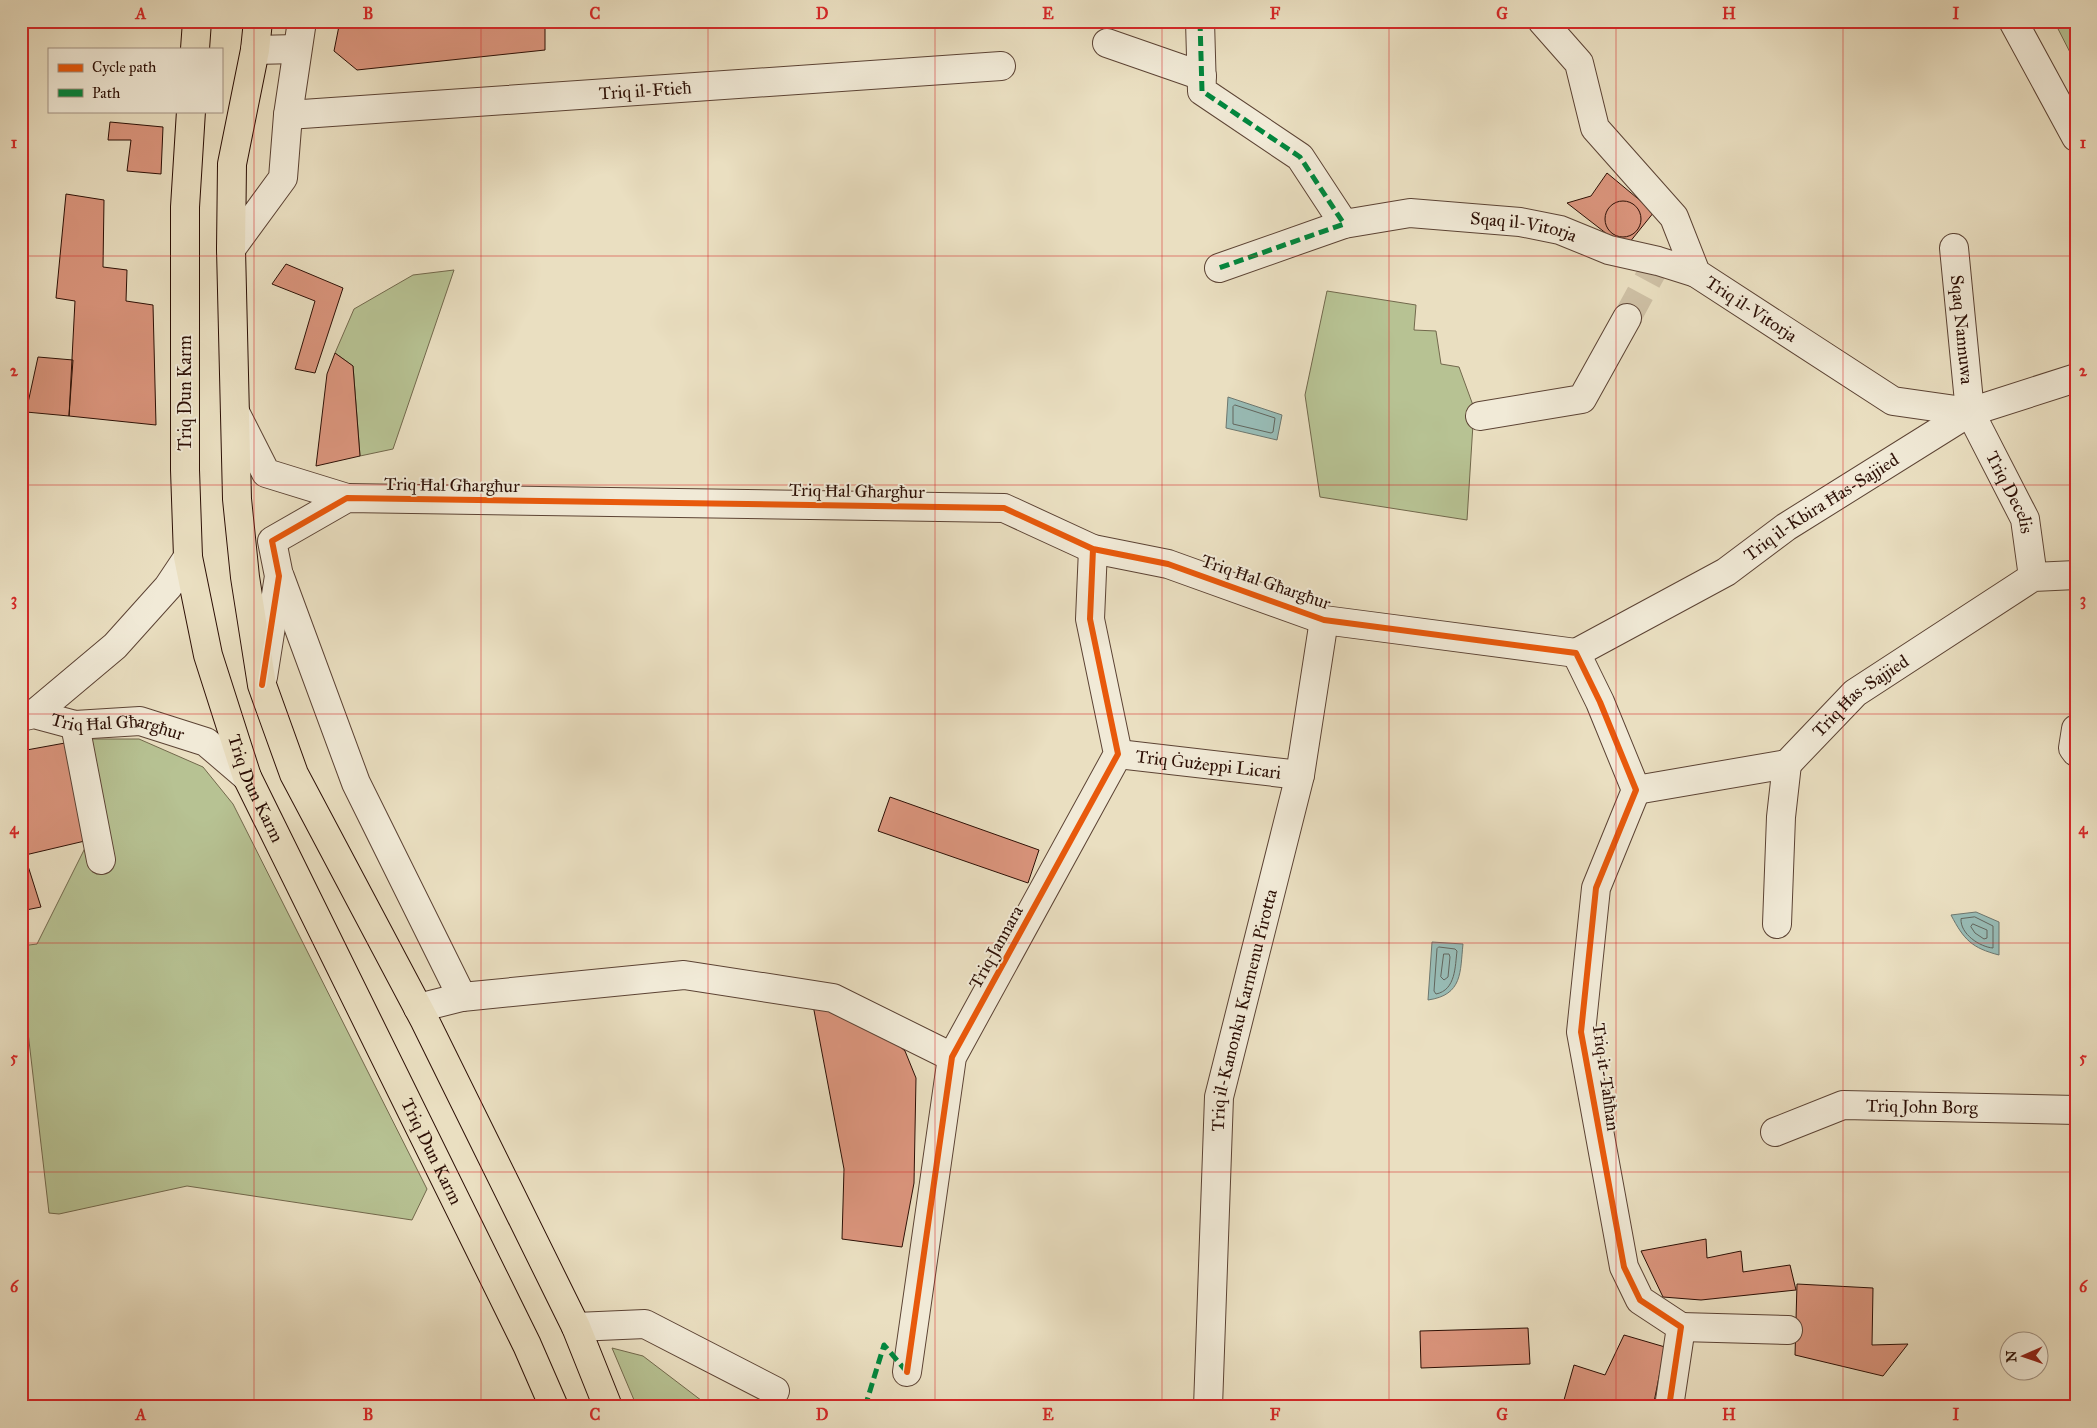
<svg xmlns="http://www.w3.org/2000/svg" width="2097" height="1428" font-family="'IM FELL Great Primer',serif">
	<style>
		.green { fill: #b7c293; stroke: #72684c }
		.water { fill: #98bcb6; stroke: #6d776f }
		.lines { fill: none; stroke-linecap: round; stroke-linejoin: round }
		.shore { stroke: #62665e; stroke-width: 1 }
		.building { fill: #db957d; stroke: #2c0f05 }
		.minor-tunnel { stroke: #cec0a5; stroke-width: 28; stroke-dasharray: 28 14; stroke-linecap: butt }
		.minor-casing { stroke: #5c4334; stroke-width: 30 }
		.highway-casing { stroke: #2c0f05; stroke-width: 30 }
		.minor { stroke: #f1ead7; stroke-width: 28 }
		.highway { stroke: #eadfc1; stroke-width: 28 }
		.quiet { stroke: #00873e; stroke-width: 5; stroke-dasharray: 10 5; stroke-linecap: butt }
		.cycleway-casing { stroke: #f1ead7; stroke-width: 9 }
		.cycleway { stroke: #e8590c; stroke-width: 6 }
		.grid { fill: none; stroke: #d62828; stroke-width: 1; stroke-opacity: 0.55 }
		.labels { text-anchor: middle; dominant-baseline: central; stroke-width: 4; stroke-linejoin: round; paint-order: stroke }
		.street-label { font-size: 18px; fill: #2c0f05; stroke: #f1ead7 }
		.neatline { fill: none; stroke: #d62828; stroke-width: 2 }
		.grid-label { font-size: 16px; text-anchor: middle; font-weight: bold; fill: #d62828 }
	</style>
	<rect width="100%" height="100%" fill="#eadfc1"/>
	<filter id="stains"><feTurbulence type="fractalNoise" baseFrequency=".004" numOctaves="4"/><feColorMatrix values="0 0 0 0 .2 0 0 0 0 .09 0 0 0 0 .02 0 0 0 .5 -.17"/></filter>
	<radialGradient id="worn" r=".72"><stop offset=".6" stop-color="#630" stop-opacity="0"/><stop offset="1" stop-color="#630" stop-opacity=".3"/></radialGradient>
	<path class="green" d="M2054,21H2076V64Z
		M454,270L393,449L360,456L353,366L335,353L354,309L413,275Z
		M1327,291L1416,305L1414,330L1436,331L1441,364L1459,367L1474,408L1467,520L1320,497L1305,395Z
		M88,739H139L203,767L233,804L427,1189L412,1220L187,1186L59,1214L49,1213L21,972V946L37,944L89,840Z
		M612,1348L643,1356L710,1407H637Z"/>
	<path class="water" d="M1228,397L1282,415L1277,440L1226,428Z
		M1976,912L1999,922V955C1972,948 1964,940 1951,915Z
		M1432,942L1463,944C1460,972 1463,995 1428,1000Z"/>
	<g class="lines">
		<path class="shore" d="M1235,405L1275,418L1273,432L1271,433L1233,424V407Z
			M1975,917L1993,926V948C1980,947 1960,934 1961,919Z
			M1973,924L1987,930V938L1984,939L1975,933L1971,927Z
			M1439,947L1455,949L1457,951C1455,966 1456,990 1436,994L1434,991L1437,949Z
			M1444,954H1449L1450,957L1448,977L1444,980L1441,977Z"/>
	</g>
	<path class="building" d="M340,21H545V50L357,70L334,51Z
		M110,122L163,127L161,174L127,171L131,140H108Z
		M1607,173L1654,212L1625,248L1567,203L1591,196Z
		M66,194L104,200L103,267L127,270L126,301L153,305L156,425L69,416L75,301L56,298Z
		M1605 219a18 18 0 1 1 36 0a18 18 0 1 1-36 0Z
		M286,264L343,288L315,373L295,369L315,301L272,284Z
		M335,353L353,366L360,456L316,466L327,374Z
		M38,357L73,360L69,416L26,412Z
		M65,743L89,840L21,856V751Z
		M890,797L1039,850L1028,883L878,831Z
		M28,866L41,907L21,911V868Z
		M813,1005L874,1024L905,1051L916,1078L914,1183L902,1247L842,1239L844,1169Z
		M1706,1239L1707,1258L1741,1251L1743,1272L1790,1265L1796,1290L1701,1300L1663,1297L1641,1251Z
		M1797,1284L1873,1288L1872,1345L1908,1344L1883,1376L1795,1355Z
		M1528,1328L1530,1364L1421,1368L1420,1331Z
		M1624,1335L1665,1347L1653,1407H1562L1574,1365L1605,1375Z"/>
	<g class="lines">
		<path class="minor-tunnel" d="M1627,318L1658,261"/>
		<g class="minor-casing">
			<g id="minor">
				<path d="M1200,21L1202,91L1300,157L1344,224"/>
				<path id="s1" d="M1542,21L1579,63L1595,128L1674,217L1696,273L1893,401L1970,412"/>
				<path d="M2013,21L2076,137"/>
				<path d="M1107,43L1202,76"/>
				<path d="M255,50L297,49"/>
				<path id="s2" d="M288,115L1001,66"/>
				<path id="s3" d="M1954,248L1970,412L2025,519L2033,577"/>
				<path d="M231,249L283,178L288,115L302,21"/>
				<path id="s4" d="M1219,268L1344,224L1410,213L1520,222L1560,230L1609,250L1658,261L1696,273"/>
				<path d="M235,412L266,473L347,498"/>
				<path d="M1480,416L1582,399L1627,318"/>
				<path d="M280,577L356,783L462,997"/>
				<path d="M1576,653L1600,702L1636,790L1596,888L1581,1032L1624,1267L1640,1300L1681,1327L1669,1407"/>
				<path id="s5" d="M1576,653L1726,572L1786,527L1970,412L2076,378"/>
				<path d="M263,677L279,576L272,541L347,498L1004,508L1093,549L1168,564L1324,620L1576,653"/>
				<path d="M34,714L115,646L168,587L188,557"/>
				<path id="s6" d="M21,717L34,714L75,725L140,721L206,742L247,777"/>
				<path d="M75,725L101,860"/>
				<path d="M2076,729L2073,748L2076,752"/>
				<path id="s7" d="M1118,754L1300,775"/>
				<path id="s8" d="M1636,790L1787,764L1855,693L2033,577L2076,575"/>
				<path d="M1777,924L1781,817L1787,764"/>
				<path d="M418,1008L462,997L684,975L833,998L952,1057"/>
				<path id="s9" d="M1775,1132L1843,1105L2076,1110"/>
				<path d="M576,1327L645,1324L775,1391"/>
				<path d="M1681,1327L1788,1330"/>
				<path d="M907,1372L952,1057L1118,754L1090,619L1093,549"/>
				<path id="s10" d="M1208,1407L1219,1097L1300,775L1324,620"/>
			</g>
		</g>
		<g class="highway-casing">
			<g id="highway">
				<path d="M258,21L255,50L232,164L231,249L237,499L245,577L262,685L294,774L425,1021L576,1327L608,1407"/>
				<path d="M195,49L197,21"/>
				<path id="s11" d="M191,111L185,207V470L188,557L208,655L247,777L527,1345L554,1407"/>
			</g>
		</g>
		<use href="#minor" class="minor"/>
		<use href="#highway" class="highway"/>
		<path class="quiet" d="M1200,21L1202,91L1300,157L1344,224L1219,268
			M865,1407L884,1345L907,1372"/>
		<g class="cycleway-casing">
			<path id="cycleway" d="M262,685L279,576L272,541L347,498L1004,508L1093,549L1168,564L1324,620L1576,653L1600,702L1636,790L1596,888L1581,1032L1624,1267L1640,1300L1681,1327L1669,1407
				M907,1372L952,1057L1118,754L1090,619L1093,549"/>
		</g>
		<use href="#cycleway" class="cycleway"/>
	</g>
	<path class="grid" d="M254,21V1407M481,21V1407M708,21V1407M935,21V1407M1162,21V1407M1389,21V1407M1616,21V1407M1843,21V1407M21,256H2076M21,485H2076M21,714H2076M21,943H2076M21,1172H2076"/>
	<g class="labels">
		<g class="street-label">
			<text stroke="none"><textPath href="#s2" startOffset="358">Triq il-Ftieħ</textPath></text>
			<text stroke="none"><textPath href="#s4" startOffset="314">Sqaq il-Vitorja</textPath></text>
			<text stroke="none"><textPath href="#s1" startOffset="368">Triq il-Vitorja</textPath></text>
			<text stroke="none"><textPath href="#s3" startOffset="82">Sqaq Nannuwa</textPath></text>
			<text transform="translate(185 393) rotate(-90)">Triq Dun Karm</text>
			<text transform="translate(452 485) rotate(1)">Triq Ħal Għargħur</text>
			<text transform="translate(857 491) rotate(1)">Triq Ħal Għargħur</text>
			<text stroke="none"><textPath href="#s3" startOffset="255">Triq Decelis</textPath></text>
			<text stroke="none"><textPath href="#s5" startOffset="286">Triq il-Kbira Ħas-Sajjied</textPath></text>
			<text transform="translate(1266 582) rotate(19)">Triq Ħal Għargħur</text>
			<text stroke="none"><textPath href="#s8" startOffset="254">Triq Ħas-Sajjied</textPath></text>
			<text stroke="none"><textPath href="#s6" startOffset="99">Triq Ħal Għargħur</textPath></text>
			<text stroke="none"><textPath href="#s7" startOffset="91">Triq Ġużeppi Licari</textPath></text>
			<text stroke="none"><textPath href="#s11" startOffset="688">Triq Dun Karm</textPath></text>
			<text transform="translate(996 947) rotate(-61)">Triq Jannara</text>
			<text stroke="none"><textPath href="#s10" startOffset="400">Triq il-Kanonku Karmenu Pirotta</textPath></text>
			<text transform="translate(1606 1077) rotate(82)">Triq it-Taħħan</text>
			<text stroke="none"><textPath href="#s9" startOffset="152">Triq John Borg</textPath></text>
			<text stroke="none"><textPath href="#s11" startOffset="1092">Triq Dun Karm</textPath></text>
		</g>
	</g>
	<rect width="2097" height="1428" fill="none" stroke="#eadfc1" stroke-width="55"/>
	<rect x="48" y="48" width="175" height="65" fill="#f1ead7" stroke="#a29283"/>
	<rect x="58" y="64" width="25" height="8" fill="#e8590c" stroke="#a29283"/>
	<text x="92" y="72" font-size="15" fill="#2c0f05">Cycle path</text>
	<rect x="58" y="89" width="25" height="8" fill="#00873e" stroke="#a29283"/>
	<text x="92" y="98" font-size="15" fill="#2c0f05">Path</text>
	<g transform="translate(2024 1356) rotate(268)"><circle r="24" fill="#f1ead7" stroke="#a29283"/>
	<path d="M0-4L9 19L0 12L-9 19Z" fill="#8f2418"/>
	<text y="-8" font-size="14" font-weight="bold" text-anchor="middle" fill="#2c0f05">N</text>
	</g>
	<rect x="28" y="28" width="2042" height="1372" class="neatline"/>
	<g class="grid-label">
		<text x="141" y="19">A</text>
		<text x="368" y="19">B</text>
		<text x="595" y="19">C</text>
		<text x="822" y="19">D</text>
		<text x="1048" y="19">E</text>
		<text x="1275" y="19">F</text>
		<text x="1502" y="19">G</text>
		<text x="1729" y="19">H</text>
		<text x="1956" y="19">I</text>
		<text x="14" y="148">1</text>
		<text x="2083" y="148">1</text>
		<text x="14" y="376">2</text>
		<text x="2083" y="376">2</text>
		<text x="14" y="605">3</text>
		<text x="2083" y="605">3</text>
		<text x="14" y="834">4</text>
		<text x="2083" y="834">4</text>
		<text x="14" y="1063">5</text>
		<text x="2083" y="1063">5</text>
		<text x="14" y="1292">6</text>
		<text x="2083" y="1292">6</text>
		<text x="141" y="1420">A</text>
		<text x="368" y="1420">B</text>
		<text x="595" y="1420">C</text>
		<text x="822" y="1420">D</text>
		<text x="1048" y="1420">E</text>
		<text x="1275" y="1420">F</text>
		<text x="1502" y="1420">G</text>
		<text x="1729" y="1420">H</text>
		<text x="1956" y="1420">I</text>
	</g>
	<rect width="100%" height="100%" filter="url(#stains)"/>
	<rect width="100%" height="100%" fill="url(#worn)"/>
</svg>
